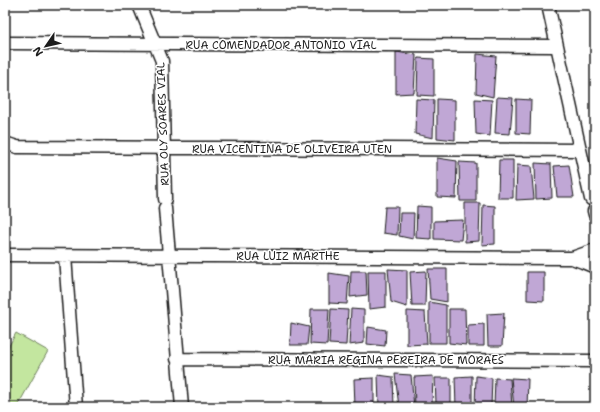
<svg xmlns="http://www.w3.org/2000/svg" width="600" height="412" font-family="'Shantell Sans',sans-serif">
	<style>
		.green { fill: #c3e69f; stroke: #70815e }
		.building { fill: #c0a7d5; stroke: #1c1c1c }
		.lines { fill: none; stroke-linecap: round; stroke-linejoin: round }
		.minor-casing { stroke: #1c1c1c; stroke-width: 15 }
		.minor { stroke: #fff; stroke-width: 12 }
		.labels { text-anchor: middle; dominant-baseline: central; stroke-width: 3; stroke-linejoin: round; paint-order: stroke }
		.street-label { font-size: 11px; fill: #1c1c1c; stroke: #fff }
	</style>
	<rect width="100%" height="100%" fill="#fff"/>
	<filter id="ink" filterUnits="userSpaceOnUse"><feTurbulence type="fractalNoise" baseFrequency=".025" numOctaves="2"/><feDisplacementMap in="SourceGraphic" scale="8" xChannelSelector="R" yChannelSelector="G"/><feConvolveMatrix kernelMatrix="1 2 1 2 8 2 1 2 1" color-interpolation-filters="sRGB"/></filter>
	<g filter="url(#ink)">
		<path class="green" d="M16,333L48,351L17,407H11L5,404V353Z"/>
		<path class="building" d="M396,52L416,55L414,93L396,94Z
			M477,54L496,56L493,97L476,93Z
			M418,58L434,59V96L417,95Z
			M497,97L513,98L510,134L495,133Z
			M416,99L434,100L433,138L415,134Z
			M437,99L455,100V140L437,138Z
			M475,99L492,100L490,136L476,134Z
			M516,99L531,100L530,134L516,133Z
			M437,158L457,161L456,198L437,197Z
			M499,160H513V198H498Z
			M459,162L476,163V201H460Z
			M535,163L551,164L552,198L536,199Z
			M517,165L531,166L534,199L516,200Z
			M569,165L574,197H557L554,166Z
			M465,203H480L479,241L465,242Z
			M483,205L495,206V244L482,245Z
			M417,206L431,207V239L416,238Z
			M385,207H398L397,235L383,233Z
			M400,213H414L413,239L399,236Z
			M463,220L461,240L434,239V221Z
			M388,269L407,270V307L391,302Z
			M428,269H447V302L430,299Z
			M351,271H366L367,295L350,297Z
			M368,271H386V307L369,309Z
			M426,271L425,306H412L410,272Z
			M527,272H544V301L527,300Z
			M329,273L349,276L347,304L329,303Z
			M429,302L446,305V343H429Z
			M311,309H329L327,345L310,344Z
			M331,309L348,310L346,345L329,344Z
			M351,309L364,310V343L349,345Z
			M449,309H465L466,345L449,343Z
			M407,311L425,312L427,344L407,345Z
			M504,313L502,346H488L487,314Z
			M291,323L309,327L307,345H290Z
			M484,324V346H468V325Z
			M368,327L386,330L385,346L367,344Z
			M395,374L411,375L414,407H399Z
			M378,375L393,377L394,407H379Z
			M433,376L432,404L415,407L414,377Z
			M472,376V407H456L455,377Z
			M476,376L492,378L491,407H475Z
			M374,378V407H355L354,379Z
			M435,378H451V406L436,403Z
			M495,378L510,379L512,407H494Z
			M511,378L528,379L527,407H514Z"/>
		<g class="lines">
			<g class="minor-casing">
				<path id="minor" d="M139,5L162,61L165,199
					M548,5L591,199
					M5,43L556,46
					M5,143L17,147L580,150
					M165,208L182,407
					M594,211L595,215
					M5,255L572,258L583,262L595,267
					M65,256L76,407
					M572,258L595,250
					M177,359L595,361"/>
			</g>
			<use href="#minor" class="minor"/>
		</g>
	</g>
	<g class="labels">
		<g class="street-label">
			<text x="281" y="45">RUA COMENDADOR ANTONIO VIAL</text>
			<text transform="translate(163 124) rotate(-92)">RUA OLY SOARES VIAL</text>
			<text x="292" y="149">RUA VICENTINA DE OLIVEIRA UTEN</text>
			<text x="288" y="256">RUA LUIZ MARTHE</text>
			<text x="386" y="360">RUA MARIA REGINA PEREIRA DE MORAES</text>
		</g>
	</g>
	<rect width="600" height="412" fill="none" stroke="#fff" stroke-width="20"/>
	<rect x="10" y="10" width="580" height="392" fill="none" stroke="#1c1c1c" stroke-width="1.5" filter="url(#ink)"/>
	<g transform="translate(46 46) rotate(236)" stroke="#ffffff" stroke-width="3" paint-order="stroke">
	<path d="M0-3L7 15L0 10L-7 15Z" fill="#1c1c1c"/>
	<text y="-6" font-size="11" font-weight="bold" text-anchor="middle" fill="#1c1c1c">N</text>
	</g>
</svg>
